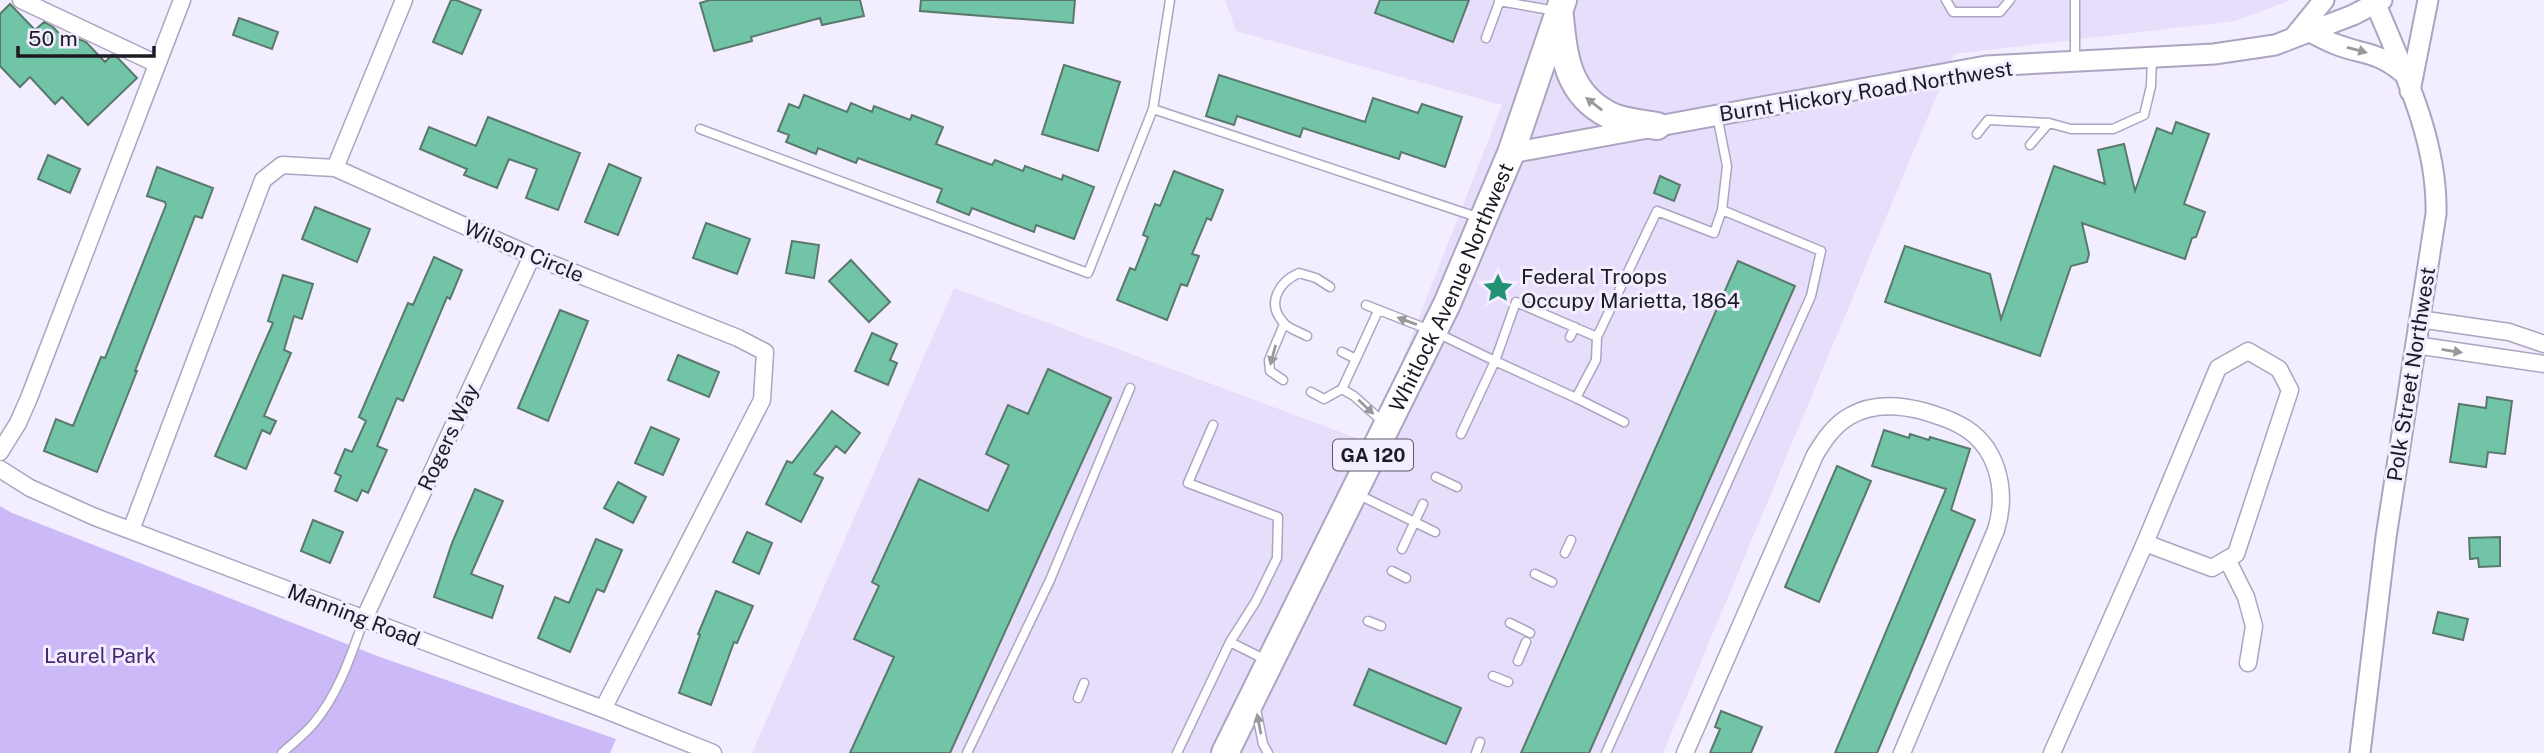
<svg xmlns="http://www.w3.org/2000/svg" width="2544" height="753" font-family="'Public Sans',sans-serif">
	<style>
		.built { fill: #e7defc }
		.green { fill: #ccb9f8 }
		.building { fill: #72c4a7; stroke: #59796c; stroke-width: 2 }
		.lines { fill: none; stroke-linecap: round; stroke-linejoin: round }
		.service-casing { stroke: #aca4c0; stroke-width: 11 }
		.minor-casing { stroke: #aca4c0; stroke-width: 19 }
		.tertiary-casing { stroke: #aca4c0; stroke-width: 23 }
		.trunk-casing { stroke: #aca4c0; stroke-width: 30 }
		.service { stroke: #fff; stroke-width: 8 }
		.minor { stroke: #fff; stroke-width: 16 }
		.tertiary { stroke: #fff; stroke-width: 19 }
		.trunk { stroke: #fff; stroke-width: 26 }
		.oneway { fill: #99989c }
		.labels { text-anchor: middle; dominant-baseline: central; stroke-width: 6; stroke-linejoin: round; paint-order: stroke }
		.shield { fill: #f2edff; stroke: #5d5966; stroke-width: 2 }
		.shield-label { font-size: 19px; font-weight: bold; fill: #1d1a24 }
		.street-label { font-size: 21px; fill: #1d1a24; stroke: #f2edff }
		.poi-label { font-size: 21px; fill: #1d1a24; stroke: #f2edff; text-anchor: start }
		.park-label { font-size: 21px; fill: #452770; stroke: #f2edff }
	</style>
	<rect width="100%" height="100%" fill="#f2edff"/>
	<path class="built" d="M1225,0H2291L2235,21L1954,54L1663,753H752L954,288L1370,443L1502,105L1236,31Z"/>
	<path class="green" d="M0,506L12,513L380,657L616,739L610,753H0Z"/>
	<path class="building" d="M451,0H456L481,10L462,54L433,42Z
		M710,0H860L864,16L822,25L820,18L751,37L752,41L714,51L700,3Z
		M921,0H1075L1073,23L920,11Z
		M1380,0H1469L1453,42L1375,13Z
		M10,4L35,30L44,22L53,27L71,46L78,39L86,42L105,62L112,55L117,57L137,78L88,125L62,97L55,104L30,77L20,87L0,66V14Z
		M239,18L278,32L272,49L233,35Z
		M1064,65L1120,82L1098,151L1042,134Z
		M1219,75L1365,122L1373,98L1418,113L1422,104L1462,117L1445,167L1401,152L1399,159L1303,128L1300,137L1237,116L1234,125L1206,116Z
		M804,95L847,112L851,103L872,112L874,106L910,120L912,115L943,127L936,144L992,165L995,160L1023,171L1025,166L1062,180L1063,175L1094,187L1074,239L1036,225L1034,232L972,208L969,215L937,202L942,189L858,158L856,163L818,148L816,154L786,142L789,135L778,131L789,104L799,108Z
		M488,117L580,153L558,210L526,198L537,169L509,159L497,188L464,175L467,169L420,149L429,127L476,146Z
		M2176,122L2209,134L2184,204L2205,212L2196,237L2192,238L2185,259L2082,223L2089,254L2087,262L2071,266L2040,356L1885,302L1905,246L1990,274L2001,319L2054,166L2105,184L2098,150L2124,144L2135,191L2157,128L2172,134Z
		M48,155L80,169L70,193L38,179Z
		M609,164L641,178L618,235L585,222Z
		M157,167L213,188L202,218L195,216L135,371H137L97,472L44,451L56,419L73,426L101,357L105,358L166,205L165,202L147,196Z
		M1174,171L1223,190L1211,220L1207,218L1192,254L1199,256L1187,286L1181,284L1167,320L1117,300L1130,268L1135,270L1148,237L1143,235L1155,204L1160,206Z
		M1660,176L1680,185L1674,201L1654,193Z
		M315,207L370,229L357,262L302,239Z
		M706,223L750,239L737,274L693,258Z
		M792,241L819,245L814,278L786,273Z
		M434,257L462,270L450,299L447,297L403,401L397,398L377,446L387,450L368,493L362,490L357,501L335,491L341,476L335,473L345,449L352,452L366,421L359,417L408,303L413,305Z
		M851,260L890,302L869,322L829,281Z
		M1738,261L1795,286L1589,753H1521Z
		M283,275L313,284L302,319L294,316L284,350L291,353L264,416L276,421L270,434L262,430L246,469L215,456L273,323L268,321Z
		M560,310L588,321L548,421L518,408Z
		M872,333L897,344L890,360L897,363L888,385L855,371Z
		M678,355L719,372L709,397L668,380Z
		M1048,369L1111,398L950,753H850L894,657L854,639L879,586L872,582L919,479L988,511L1009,465L986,454L1008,405L1028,414Z
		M2487,397L2512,401L2505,454L2488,452L2486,467L2450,462L2459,404L2486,408Z
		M832,411L860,433L845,453L836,446L814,474L823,478L801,522L766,504L787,461L792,463Z
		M651,427L679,439L663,475L635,463Z
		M1884,430L1909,438L1910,434L1929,440L1930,437L1970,449L1951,510L1975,520L1877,753H1835L1946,489L1872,466Z
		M1837,466L1871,481L1819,602L1785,587Z
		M618,482L646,497L633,523L604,508Z
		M475,489L503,501L471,574L503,586L492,618L434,597L452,543Z
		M313,520L343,532L330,563L301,551Z
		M747,532L772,543L759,574L733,562Z
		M2500,537V566L2479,567L2478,558L2470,559L2469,538Z
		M596,539L622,550L604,592L597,589L570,652L538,638L555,597L569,603Z
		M716,591L753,606L737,643L734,642L711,705L679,693L700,635L698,634Z
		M2438,612L2468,619L2463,640L2433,633Z
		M1369,669L1461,708L1446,744L1354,705Z
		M1721,711L1762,727L1751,753H1710L1720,729L1715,727Z"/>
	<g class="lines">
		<g class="service-casing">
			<path id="service" d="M1170,0L1153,109L1480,218
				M1946,0L1953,12H2000L2010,0
				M2075,0V60
				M1499,1L1556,11
				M1486,38L1500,0
				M700,129L1088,273L1153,109
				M1977,134L1988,120L2049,123L2071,129H2113L2144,115L2151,86L2152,58
				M2030,145L2049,123
				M1366,305L1435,332L1495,361L1461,434
				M1307,336C1300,332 1288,329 1283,322C1266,303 1279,282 1299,273L1316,278L1330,287
				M1570,337L1575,327
				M1597,337L1516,302L1495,361L1576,398L1596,360L1597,337L1657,211L1714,233L1722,210L1727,166L1717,115
				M1356,359L1378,311
				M1283,380L1270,371L1269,360L1284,324
				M1342,389L1354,396L1383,422
				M1311,392L1324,399L1342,389L1356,359L1342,352
				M1576,398L1624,422
				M1436,477L1457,487
				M1359,495L1435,532
				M1402,549L1423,504
				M1565,553L1571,540
				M1392,571L1406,578
				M1535,574L1552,582
				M1368,621L1381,626
				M1510,623L1530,633
				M1230,642L1268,661
				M1518,661L1526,642
				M1493,676L1508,682
				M1078,698L1084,683
				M1256,709L1263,744L1268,753
				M282,753C293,743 305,734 314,723C339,693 351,655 364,619
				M967,753L1050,580L1130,388
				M1177,753L1230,642L1256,601L1277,558L1278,517L1188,483L1213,425
				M1476,753L1480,742
				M1606,753L1811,296L1821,251L1722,210"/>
		</g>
		<g class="minor-casing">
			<path id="minor" d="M21,0L157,64
				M335,168L404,0
				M2419,319L2509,332L2544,344
				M2415,345L2544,364
				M0,452L18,423L29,398L182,0
				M0,469L30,488L95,517L603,709L713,753
				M131,530L263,180L282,165L335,168L532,256L738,338L765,352L762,400L603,709
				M2227,559L2246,597L2254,626L2248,663
				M364,619L532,256
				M1685,753L1815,455C1824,440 1834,425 1850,416C1872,403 1900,405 1923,411C1935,415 1947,418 1958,424C1998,444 2008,490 1996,530L1902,753
				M2052,753L2145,543L2218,368L2248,351L2279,369L2290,390L2236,554L2212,568L2145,543"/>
		</g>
		<g class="tertiary-casing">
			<path id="tertiary" d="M2310,32C2318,36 2327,41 2335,44C2363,55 2377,51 2402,72
				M2294,37L2324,0
				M2410,91L2428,0
				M1511,153L1986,66L2214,54L2275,45L2353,15L2382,0
				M2360,753L2386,537L2436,214C2438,140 2402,67 2374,0"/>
		</g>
		<g class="trunk-casing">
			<g id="trunk">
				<path d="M1560,17C1564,58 1568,94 1609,115C1622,122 1642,123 1657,126"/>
				<path id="s1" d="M1225,753L1447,304L1511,153L1563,0"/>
			</g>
		</g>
		<use href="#service" class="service"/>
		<use href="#minor" class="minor"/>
		<use href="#tertiary" class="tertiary"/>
		<use href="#trunk" class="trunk"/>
	</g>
	<defs><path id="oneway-solid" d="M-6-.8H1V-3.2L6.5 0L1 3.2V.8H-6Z" transform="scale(1.75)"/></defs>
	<g class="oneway">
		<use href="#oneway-solid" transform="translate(2357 50) rotate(15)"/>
		<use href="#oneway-solid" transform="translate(1594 104) rotate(-142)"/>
		<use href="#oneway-solid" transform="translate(1407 321) rotate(-160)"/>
		<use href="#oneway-solid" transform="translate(2452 351) rotate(9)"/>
		<use href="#oneway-solid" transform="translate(1273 355) rotate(105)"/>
		<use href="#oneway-solid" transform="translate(1366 407) rotate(43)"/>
		<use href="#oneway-solid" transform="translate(1259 724) rotate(-101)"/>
	</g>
	<defs>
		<g id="sight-bare" transform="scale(2.415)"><path d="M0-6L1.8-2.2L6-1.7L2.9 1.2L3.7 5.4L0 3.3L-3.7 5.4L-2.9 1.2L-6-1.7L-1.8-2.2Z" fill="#239273" stroke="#f2edff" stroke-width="2.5" paint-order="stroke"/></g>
	</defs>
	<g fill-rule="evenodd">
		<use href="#sight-bare" x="1498" y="288"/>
	</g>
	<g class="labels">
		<rect class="shield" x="1333" y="439.5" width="80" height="31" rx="5"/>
		<g class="shield-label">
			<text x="1373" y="455">GA 120</text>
		</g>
		<g class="street-label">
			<text transform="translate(1866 91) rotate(-9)">Burnt Hickory Road Northwest</text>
			<text transform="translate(524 251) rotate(23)">Wilson Circle</text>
			<text stroke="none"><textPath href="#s1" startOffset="518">Whitlock Avenue Northwest</textPath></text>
			<text transform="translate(2411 374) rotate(-81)">Polk Street Northwest</text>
			<text transform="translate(448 437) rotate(-65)">Rogers Way</text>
			<text transform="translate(354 615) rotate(21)">Manning Road</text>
		</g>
		<g class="poi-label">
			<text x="1521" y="276">Federal Troops<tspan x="1521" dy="24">Occupy Marietta, 1864</tspan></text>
		</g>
		<g class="park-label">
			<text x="100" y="655">Laurel Park</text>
		</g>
	</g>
	<path d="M18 46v10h136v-10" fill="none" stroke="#1d1a24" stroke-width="3.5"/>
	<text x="28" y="46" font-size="21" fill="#1d1a24" stroke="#f2edff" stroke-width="5" paint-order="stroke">50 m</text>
</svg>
